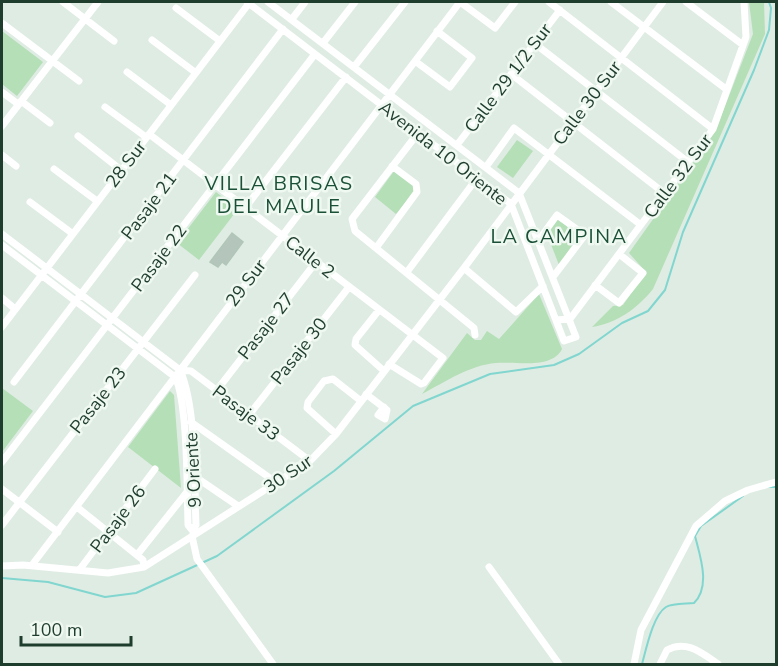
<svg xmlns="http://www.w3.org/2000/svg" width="778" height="666" font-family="'Nunito Sans',sans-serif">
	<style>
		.green { fill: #b5dfb7 }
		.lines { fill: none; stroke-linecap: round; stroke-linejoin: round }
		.stream { stroke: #81d6cf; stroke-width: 2 }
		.building { fill: #b4c6bb; stroke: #b1c6b8; stroke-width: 1.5 }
		.minor { stroke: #fff; stroke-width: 7 }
		.labels { text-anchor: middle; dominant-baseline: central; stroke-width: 5; stroke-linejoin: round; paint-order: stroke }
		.street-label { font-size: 18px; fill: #1e3d2d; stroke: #eff8f1 }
		.neighbourhood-label { font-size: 20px; letter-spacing: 1.5px; fill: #195036; stroke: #eff8f1 }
	</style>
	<rect width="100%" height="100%" fill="#dfece3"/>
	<path class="green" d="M749,2H764L765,34L653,289C637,309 617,323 592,327L613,306L623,305L646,272L629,253L715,132L753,34Z
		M2,31L43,62L17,96L2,84Z
		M517,140L533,151L513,178L497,167Z
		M394,171L413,185L414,192L396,214L375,197Z
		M216,192L238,209L199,260L177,243Z
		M557,219L579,235L559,265L547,234Z
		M539,294L562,349C552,370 514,361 496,363C470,365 445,382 422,394L467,333L475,340H481L487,331L499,339Z
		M2,388L33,411L2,452Z
		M170,391L174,395L181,488L128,447Z"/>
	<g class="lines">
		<path class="stream" d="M767,487H776
			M2,578L48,582L105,597L136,593L217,556L334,471L413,406L490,374L554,365L579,354L622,323L648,311L665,290L683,232L754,70L769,30L771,8L769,2
			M642,664C646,650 653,615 666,607C673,603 686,604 694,603C711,586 700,556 695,536L701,526L743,496"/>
	</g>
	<path class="building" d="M232,233L243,242L226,265L222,262L218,267L210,262Z"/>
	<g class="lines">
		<path class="minor" d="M63,2L114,41
			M247,2L511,204L564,341L576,337L519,193L268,2
			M460,2L495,28L515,2
			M549,2L713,129
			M611,2L726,89
			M686,2L743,45
			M176,8L220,41
			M292,19L305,2
			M2,23L79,81
			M152,40L196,73
			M323,43L355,2
			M534,43L688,162
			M415,61L450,87L472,58L437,31
			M354,67L405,2
			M127,72L171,105
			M511,74L664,193
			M2,92L18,104
			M21,101L50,123
			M105,107L146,137
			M2,126L98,2
			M418,133L352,219L355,231L474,328L475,335
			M149,134L443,358L424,383L421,384L389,364
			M78,136L121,170
			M457,145L560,10
			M2,155L16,166
			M486,167L514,128L641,225
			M54,169L97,201
			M30,202L73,234
			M245,208L346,77
			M2,234L180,370C197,409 194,481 196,525L192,530L188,525C187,494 188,402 175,377L2,245
			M538,241L557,215L585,235L553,277
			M376,248L417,192L416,184L392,166
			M464,268L516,312L543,286
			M407,272L477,178
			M595,285L619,303L643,273L619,254
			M2,298L15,309
			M379,310L356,339L355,345L384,371
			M556,320L570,319L713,129L746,37L744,2
			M2,327L250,2
			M180,370L191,371L310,461
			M14,382L283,29
			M217,390L316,262
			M366,394L387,410L385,419L378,415L384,407
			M249,415L349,287
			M191,422L277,483
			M336,434L307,408L308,402L324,381L333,379L361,401
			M2,462L315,54
			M194,476L238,506
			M2,489L58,532
			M77,507L143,560L144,567
			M2,525L195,275
			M192,536L197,559L273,664
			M137,555L187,492
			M32,565L460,2
			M2,566L23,565L108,573L144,567L310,461L336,434L464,268L663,2
			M489,567L559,664
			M80,569L155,469
			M634,664L641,630L696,526L725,501L748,490L776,482
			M660,664L667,650C687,639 703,654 718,664"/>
	</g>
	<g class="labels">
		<g class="street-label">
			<text transform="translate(508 78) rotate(-53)">Calle 29 1/2 Sur</text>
			<text transform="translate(587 103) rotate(-53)">Calle 30 Sur</text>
			<text transform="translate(443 153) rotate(38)">Avenida 10 Oriente</text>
			<text transform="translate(126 164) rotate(-53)">28 Sur</text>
			<text transform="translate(678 176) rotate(-53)">Calle 32 Sur</text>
			<text transform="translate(149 206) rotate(-53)">Pasaje 21</text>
			<text transform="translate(310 257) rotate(38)">Calle 2</text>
			<text transform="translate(159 258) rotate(-53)">Pasaje 22</text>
			<text transform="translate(246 283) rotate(-53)">29 Sur</text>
			<text transform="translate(266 326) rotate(-52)">Pasaje 27</text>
			<text transform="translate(299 351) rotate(-52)">Pasaje 30</text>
			<text transform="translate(98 400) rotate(-52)">Pasaje 23</text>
			<text transform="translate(246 413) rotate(37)">Pasaje 33</text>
			<text transform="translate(193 470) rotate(-93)">9 Oriente</text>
			<text transform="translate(288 474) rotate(-34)">30 Sur</text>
			<text transform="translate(118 519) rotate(-53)">Pasaje 26</text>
		</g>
		<g class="neighbourhood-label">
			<text x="279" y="183">VILLA BRISAS<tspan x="279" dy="23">DEL MAULE</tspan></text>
			<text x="559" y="236">LA CAMPINA</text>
		</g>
	</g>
	<rect width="778" height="666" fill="none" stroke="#1e3d2d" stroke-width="6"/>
	<path d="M21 636v9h110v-9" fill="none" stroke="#1e3d2d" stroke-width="3"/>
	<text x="30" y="636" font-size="18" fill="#1e3d2d" stroke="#eff8f1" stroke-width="4.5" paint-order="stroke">100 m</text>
</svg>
